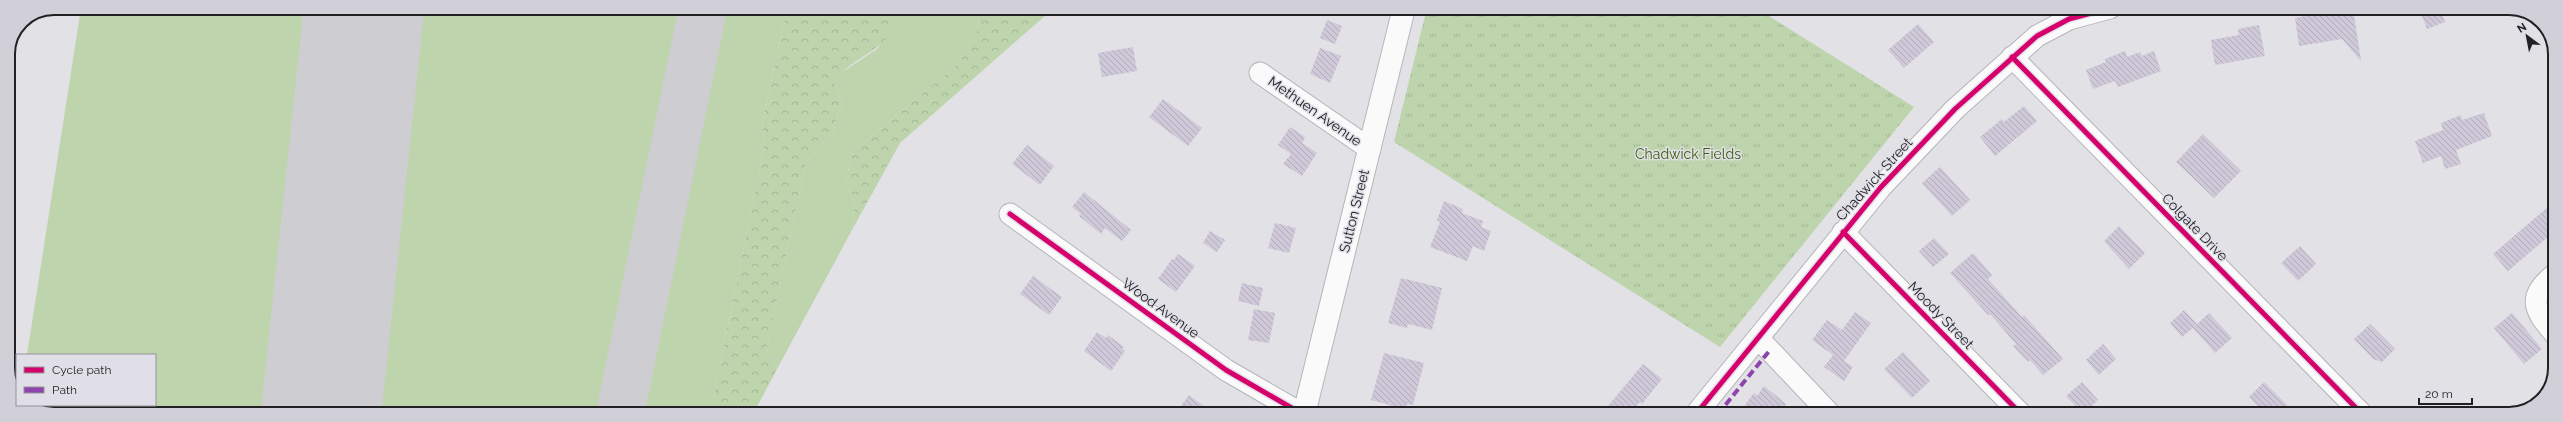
<svg xmlns="http://www.w3.org/2000/svg" width="2563" height="422" font-family="Raleway,sans-serif">
	<style>
		.green { fill: #bed4ac }
		.forest { fill: url(#forest-crowns) }
		.park { fill: url(#park-tufts) }
		.lines { fill: none; stroke-linecap: round; stroke-linejoin: round }
		.taxiway { stroke: #ceced2; stroke-width: 48 }
		.runway { stroke: #ceced2; stroke-width: 120 }
		.building { fill: url(#building-back-hatch) }
		.street-casing { stroke: #b5b5b8; stroke-width: 23 }
		.highway-casing { stroke: #b5b5b8; stroke-width: 24 }
		.street { stroke: #fafafb; stroke-width: 21 }
		.highway { stroke: #fafafb; stroke-width: 22 }
		.quiet { stroke: #8e44ad; stroke-width: 4; stroke-dasharray: 8 4; stroke-linecap: butt }
		.cycleway-casing { stroke: #e0dfe8; stroke-width: 8 }
		.cycleway { stroke: #d6006c; stroke-width: 5 }
		.labels { text-anchor: middle; dominant-baseline: central; stroke-width: 3; stroke-linejoin: round; paint-order: stroke }
		.street-label { font-size: 14px; fill: #212124; stroke: #e0dfe8 }
		.park-label { font-size: 14px; fill: #3b5f07; stroke: #e0dfe8 }
		.rim { fill: none; stroke: #212124; stroke-width: 2 }
	</style>
	<defs>
		<pattern id="forest-crowns" width="20" height="18" patternUnits="userSpaceOnUse"><rect width="20" height="18" fill="#bed4ac"/><path d="M2 6a3 3 0 1 1 6 0M12 15a3 3 0 1 1 6 0" fill="none" stroke="#a3b694"/></pattern>
		<pattern id="park-tufts" width="24" height="20" patternUnits="userSpaceOnUse"><rect width="24" height="20" fill="#bed4ac"/><path d="M3 7l-1-3M5 7V3M7 7l1-3M15 17l-1-3M17 17v-4M19 17l1-3" fill="none" stroke="#a3b694"/></pattern>
		<pattern id="building-back-hatch" width="6" height="6" patternUnits="userSpaceOnUse"><rect width="6" height="6" fill="#cec8d9"/><path d="M-1 5l2 2M0 0l6 6M5-1l2 2" fill="none" stroke="#b1acba"/></pattern>
	</defs>
	<rect width="100%" height="100%" fill="#e1e1e6"/>
	<path class="green" d="M81,8H320L275,414H48L31,405H155V355H27Z
		M405,8H687L627,307L602,414H361Z
		M715,8H787L762,124L765,142L710,414H633Z
		M890,8H984L979,15L978,29L959,63L853,152L846,179L855,203L852,230L777,369L766,352L806,162L832,134L842,103L835,83L841,73L877,49L897,19Z"/>
	<path class="forest" d="M787,8H890L897,19C884,56 851,54 835,83L842,103L832,134L806,162L766,352L777,369L753,414H710L765,142L762,124Z
		M984,8H1054L900,143L852,230L855,203L846,179L853,152L959,63L978,29L979,15Z"/>
	<path class="park" d="M1427,8H1756L1914,107L1720,347L1394,142Z"/>
	<g class="lines">
		<path class="taxiway" d="M620,414L703,8"/>
		<path class="runway" d="M321,414L364,8"/>
	</g>
	<path class="building" d="M2332,8H2353L2361,61L2342,39L2299,46L2295,18L2332,11Z
		M2419,8H2440L2445,22L2427,29Z
		M1327,20L1342,26L1335,44L1320,38Z
		M1918,24L1934,42L1904,68L1888,50Z
		M2259,25L2265,56L2215,65L2211,40L2239,35L2238,29Z
		M1133,47L1137,71L1102,77L1098,53Z
		M1320,48L1341,56L1330,83L1310,74Z
		M2125,51L2127,57L2140,52L2142,56L2154,51L2161,71L2118,87L2115,81L2093,89L2086,70L2106,62L2105,59Z
		M1163,99L1202,128L1188,146L1149,117Z
		M2024,106L2037,121L1995,156L1980,137L2002,119L2004,122Z
		M2484,113L2492,136L2456,150L2461,164L2445,169L2441,156L2423,163L2415,141L2443,130L2441,123L2461,115L2462,120Z
		M1290,127L1305,137L1302,143L1317,153L1302,176L1283,164L1291,154L1278,145Z
		M2203,134L2241,171L2214,198L2176,162Z
		M1027,145L1054,166L1040,185L1012,164Z
		M1940,167L1970,200L1952,216L1922,183Z
		M1084,192L1131,230L1122,241L1105,228L1101,234L1079,216L1081,214L1072,207Z
		M1444,201L1463,209L1462,213L1483,221L1481,227L1491,231L1484,251L1473,246L1467,261L1430,247L1440,222L1437,220Z
		M2555,201V231L2508,271L2493,254Z
		M1275,223L1296,228L1289,253L1268,248Z
		M2119,226L2145,253L2129,269L2104,241Z
		M1210,231L1225,240L1217,252L1203,243Z
		M1934,238L1949,254L1933,267L1919,251Z
		M2300,246L2316,264L2298,281L2281,263Z
		M1973,253L1992,275L1988,279L2022,317L2024,315L2063,359L2043,375L2030,360L2028,362L2013,346L2016,344L1990,314L1988,315L1950,273Z
		M1178,254L1195,266L1176,292L1158,279L1172,259L1174,260Z
		M1033,276L1062,297L1049,315L1020,294Z
		M1401,278L1442,288L1432,330L1408,324L1407,328L1388,323Z
		M1242,283L1263,288L1259,306L1238,301Z
		M1254,309L1275,313L1269,343L1248,340Z
		M2184,310L2197,324L2209,313L2232,338L2215,353L2193,328L2182,337L2170,323Z
		M1855,312L1871,323L1844,361L1853,367L1844,381L1824,367L1833,355L1812,340L1827,320L1842,330Z
		M2512,313L2542,349L2524,364L2494,328Z
		M2370,324L2395,349L2382,362L2373,359L2354,339Z
		M1097,332L1106,338L1108,335L1124,347L1122,349L1125,351L1111,371L1084,351Z
		M2103,344L2116,359L2099,375L2086,360Z
		M1903,352L1930,381L1912,398L1884,369Z
		M1384,353L1424,363L1413,405L1407,404L1405,414H1388L1390,405L1371,400Z
		M1643,364L1662,379L1642,404L1640,402L1629,414H1616L1608,406Z
		M2082,382L2098,400L2083,414L2066,396Z
		M2264,382L2296,414H2265L2249,397Z
		M1764,386L1786,404L1779,414H1744L1749,408L1745,405L1754,393L1757,396Z
		M1189,395L1201,404L1216,414H1175Z"/>
	<g class="lines">
		<g class="street-casing">
			<path id="street" d="M2012,57L2362,414
				M1260,73L1370,149
				M1010,214L1226,370L1302,414
				M1843,232L2021,414
				M2555,334C2533,309 2527,297 2555,274
				M1759,339L1830,414
				M1696,414L1881,187L1955,109L2037,36L2069,19L2110,8"/>
		</g>
		<g class="highway-casing">
			<path id="highway" d="M1304,414L1404,8"/>
		</g>
		<use href="#street" class="street"/>
		<use href="#highway" class="highway"/>
		<path class="quiet" d="M1718,414L1770,350"/>
		<g class="cycleway-casing">
			<path id="cycleway" d="M2012,57L2362,414
				M1010,214L1226,370L1302,414
				M1843,232L2021,414
				M1696,414L1881,187L1955,109L2037,36L2069,19L2110,8"/>
		</g>
		<use href="#cycleway" class="cycleway"/>
	</g>
	<g class="labels">
		<g class="street-label">
			<text transform="translate(1315 111) rotate(35)">Methuen Avenue</text>
			<text transform="translate(1874 179) rotate(-48)">Chadwick Street</text>
			<text transform="translate(1354 211) rotate(-76)">Sutton Street</text>
			<text transform="translate(2195 227) rotate(46)">Colgate Drive</text>
			<text transform="translate(1161 308) rotate(36)">Wood Avenue</text>
			<text transform="translate(1941 315) rotate(46)">Moody Street</text>
		</g>
		<g class="park-label">
			<text x="1688" y="154">Chadwick Fields</text>
		</g>
	</g>
	<path d="M0 0H2563V422H0ZM54 15H2509A39 39 0 0 1 2548 54V368A39 39 0 0 1 2509 407H54A39 39 0 0 1 15 368V54A39 39 0 0 1 54 15Z" fill="#d1d0d8" fill-rule="evenodd"/>
	<path class="rim" d="M54 15H2509A39 39 0 0 1 2548 54V368A39 39 0 0 1 2509 407H54A39 39 0 0 1 15 368V54A39 39 0 0 1 54 15Z"/>
	<rect x="16" y="354" width="140" height="52" fill="#e0dfe8" stroke="#94939a"/>
	<rect x="24" y="367" width="20" height="6" fill="#d6006c" stroke="#94939a"/>
	<text x="52" y="374" font-size="12" fill="#212124">Cycle path</text>
	<rect x="24" y="387" width="20" height="6" fill="#8e44ad" stroke="#94939a"/>
	<text x="52" y="394" font-size="12" fill="#212124">Path</text>
	<g transform="translate(2527 36) rotate(328)" stroke="#e0dfe8" stroke-width="3" paint-order="stroke">
	<path d="M0-3L7 15L0 10L-7 15Z" fill="#212124"/>
	<text y="-6" font-size="11" font-weight="bold" text-anchor="middle" fill="#212124">N</text>
	</g>
	<path d="M2419 398v6h53v-6" fill="none" stroke="#212124" stroke-width="2"/>
	<text x="2425" y="398" font-size="12" fill="#212124" stroke="#e0dfe8" stroke-width="3" paint-order="stroke">20 m</text>
</svg>
